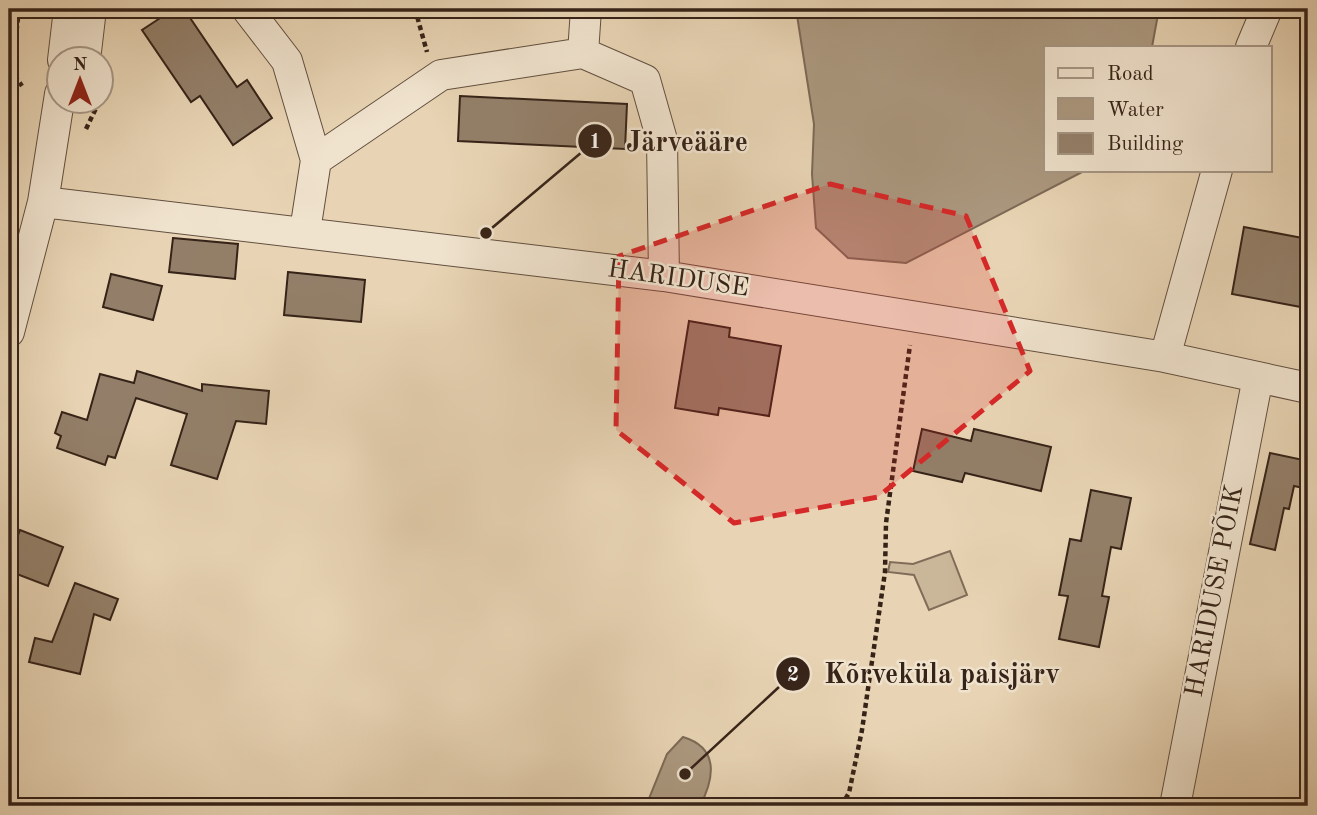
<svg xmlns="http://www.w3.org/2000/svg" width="1317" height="815" font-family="'Old Standard TT',serif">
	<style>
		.green { fill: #cab699; stroke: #806c58; stroke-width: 2 }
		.water { fill: #ab987f; stroke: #7c6956; stroke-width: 2 }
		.building { fill: #937f69; stroke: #362318; stroke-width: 2 }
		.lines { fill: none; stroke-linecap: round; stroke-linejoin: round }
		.minor-casing { stroke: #624f3f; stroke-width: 32 }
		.path { stroke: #362318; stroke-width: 4.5; stroke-dasharray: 5 3.5; stroke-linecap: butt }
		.minor { stroke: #f0e3ce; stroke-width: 30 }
		.marked { fill: #d62828; fill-opacity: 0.2; stroke: #d62828; stroke-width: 5; stroke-dasharray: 14 9; stroke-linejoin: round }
		.labels { text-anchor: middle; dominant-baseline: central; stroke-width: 5; stroke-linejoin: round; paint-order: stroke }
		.street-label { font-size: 26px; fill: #362318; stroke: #f0e3ce }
		.leader { fill: none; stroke: #362318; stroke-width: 2.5 }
		.callout-dot { fill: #362318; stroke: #f0e3ce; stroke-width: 2.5 }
		.mark-label { font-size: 21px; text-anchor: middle; font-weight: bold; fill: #fff }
		.callout-label { font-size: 28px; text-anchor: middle; font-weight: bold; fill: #362318; stroke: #f0e3ce; stroke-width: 5; stroke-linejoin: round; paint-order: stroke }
	</style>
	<rect width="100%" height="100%" fill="#e8d4b4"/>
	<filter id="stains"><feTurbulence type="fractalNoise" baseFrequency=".00286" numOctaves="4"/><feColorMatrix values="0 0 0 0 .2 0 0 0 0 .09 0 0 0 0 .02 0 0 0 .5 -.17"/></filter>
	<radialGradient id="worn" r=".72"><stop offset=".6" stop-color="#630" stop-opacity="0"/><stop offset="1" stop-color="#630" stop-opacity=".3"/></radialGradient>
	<path class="green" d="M950,551L967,595L929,610L914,575L888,572L890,562L913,564Z"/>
	<path class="water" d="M796,9H1159L1152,47H1046V170H1086L906,263L848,258L816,228L812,174L814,124Z
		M683,737C720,748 714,779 700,806H646L667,754Z"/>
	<path class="building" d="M174,9H184L237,87L247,80L272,118L233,145L200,96L191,102L142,30Z
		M460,96L627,104L625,149L458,141Z
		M1244,227L1308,239L1306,308L1232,294Z
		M173,238L238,244L235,279L169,272Z
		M288,272L365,280L361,322L284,315Z
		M111,274L162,286L153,320L103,307Z
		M689,321L730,328L729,337L781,346L769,416L719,408L718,415L675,408Z
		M137,371L202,391V384L269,391L266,424L236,421L217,479L171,465L187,414L136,398L115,458L108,456L105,465L57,448L61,436L55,433L62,412L87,420L100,374L134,383Z
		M922,429L971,441L974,429L1051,447L1041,491L965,473L962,482L913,471Z
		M1270,453L1308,461V489L1294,486L1289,509L1284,508L1275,550L1250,544Z
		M1091,490L1131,498L1121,549L1111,547L1102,596L1109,597L1099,647L1059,639L1068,596L1059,595L1070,539L1081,541Z
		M20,530L63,547L48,586L9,571V559Z
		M75,583L118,599L110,620L94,614L80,674L29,662L35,638L52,642Z"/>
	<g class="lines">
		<g class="minor-casing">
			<path id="minor" d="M247,9L287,61L316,160
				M1251,47L1267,9
				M583,53L586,9
				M63,60L69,9
				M85,60L91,9
				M43,202L664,276L1165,357L1308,388
				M305,231L316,160L441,75L583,53L645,80L662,140L664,276
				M9,332L43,202L60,94
				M1165,357L1217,170
				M1175,806L1258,377"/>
		</g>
		<path class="path" d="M19,9L12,72L22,86
			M382,9H386
			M415,9L427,52
			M102,96L104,83
			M86,129L99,102
			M841,806L849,793L862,730L885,572L886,523L910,345"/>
		<use href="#minor" class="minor"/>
	</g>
	<path class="marked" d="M830,184L966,216L1030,371L878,497L734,523L616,430L619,256Z"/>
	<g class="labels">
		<g class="street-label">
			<text transform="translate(678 279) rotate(8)">HARIDUSE</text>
			<text transform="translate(1215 591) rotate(-79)">HARIDUSE PÕIK</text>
		</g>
	</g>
	<path class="leader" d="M486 233L595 141M685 774L793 674"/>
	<g class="callout-dot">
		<circle cx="486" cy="233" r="7"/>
		<circle cx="685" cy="774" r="7"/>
		<circle cx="595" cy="141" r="18"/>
		<circle cx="793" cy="674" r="18"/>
	</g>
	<g class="mark-label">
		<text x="595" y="148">1</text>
		<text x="793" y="681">2</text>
	</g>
	<g class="callout-label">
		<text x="687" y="151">Järveääre</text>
		<text x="942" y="683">Kõrveküla paisjärv</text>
	</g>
	<rect width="1317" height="815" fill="none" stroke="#e8d4b4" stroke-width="35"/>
	<rect x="10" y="10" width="1296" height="794" fill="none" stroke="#362318" stroke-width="3.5"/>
	<rect x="18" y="18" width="1282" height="780" fill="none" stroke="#362318" stroke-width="2"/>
	<rect x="1044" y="46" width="228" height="126" fill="#f0e3ce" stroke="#a69685" stroke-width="2"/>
	<rect x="1058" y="68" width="35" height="10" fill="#f0e3ce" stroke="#a69685" stroke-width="2"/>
	<text x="1107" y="80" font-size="21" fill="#362318">Road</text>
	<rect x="1058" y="98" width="35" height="21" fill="#ab987f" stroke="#a69685" stroke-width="2"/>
	<text x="1107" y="116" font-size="21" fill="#362318">Water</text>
	<rect x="1058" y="133" width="35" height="21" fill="#937f69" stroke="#a69685" stroke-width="2"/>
	<text x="1107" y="150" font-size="21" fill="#362318">Building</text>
	<g transform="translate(80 80)"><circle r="33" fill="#f0e3ce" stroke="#a69685" stroke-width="2"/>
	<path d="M0-5L12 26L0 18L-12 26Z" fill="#8f2418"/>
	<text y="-10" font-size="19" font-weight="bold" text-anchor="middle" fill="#362318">N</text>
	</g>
	<rect width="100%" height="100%" filter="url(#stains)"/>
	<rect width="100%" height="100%" fill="url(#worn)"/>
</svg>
